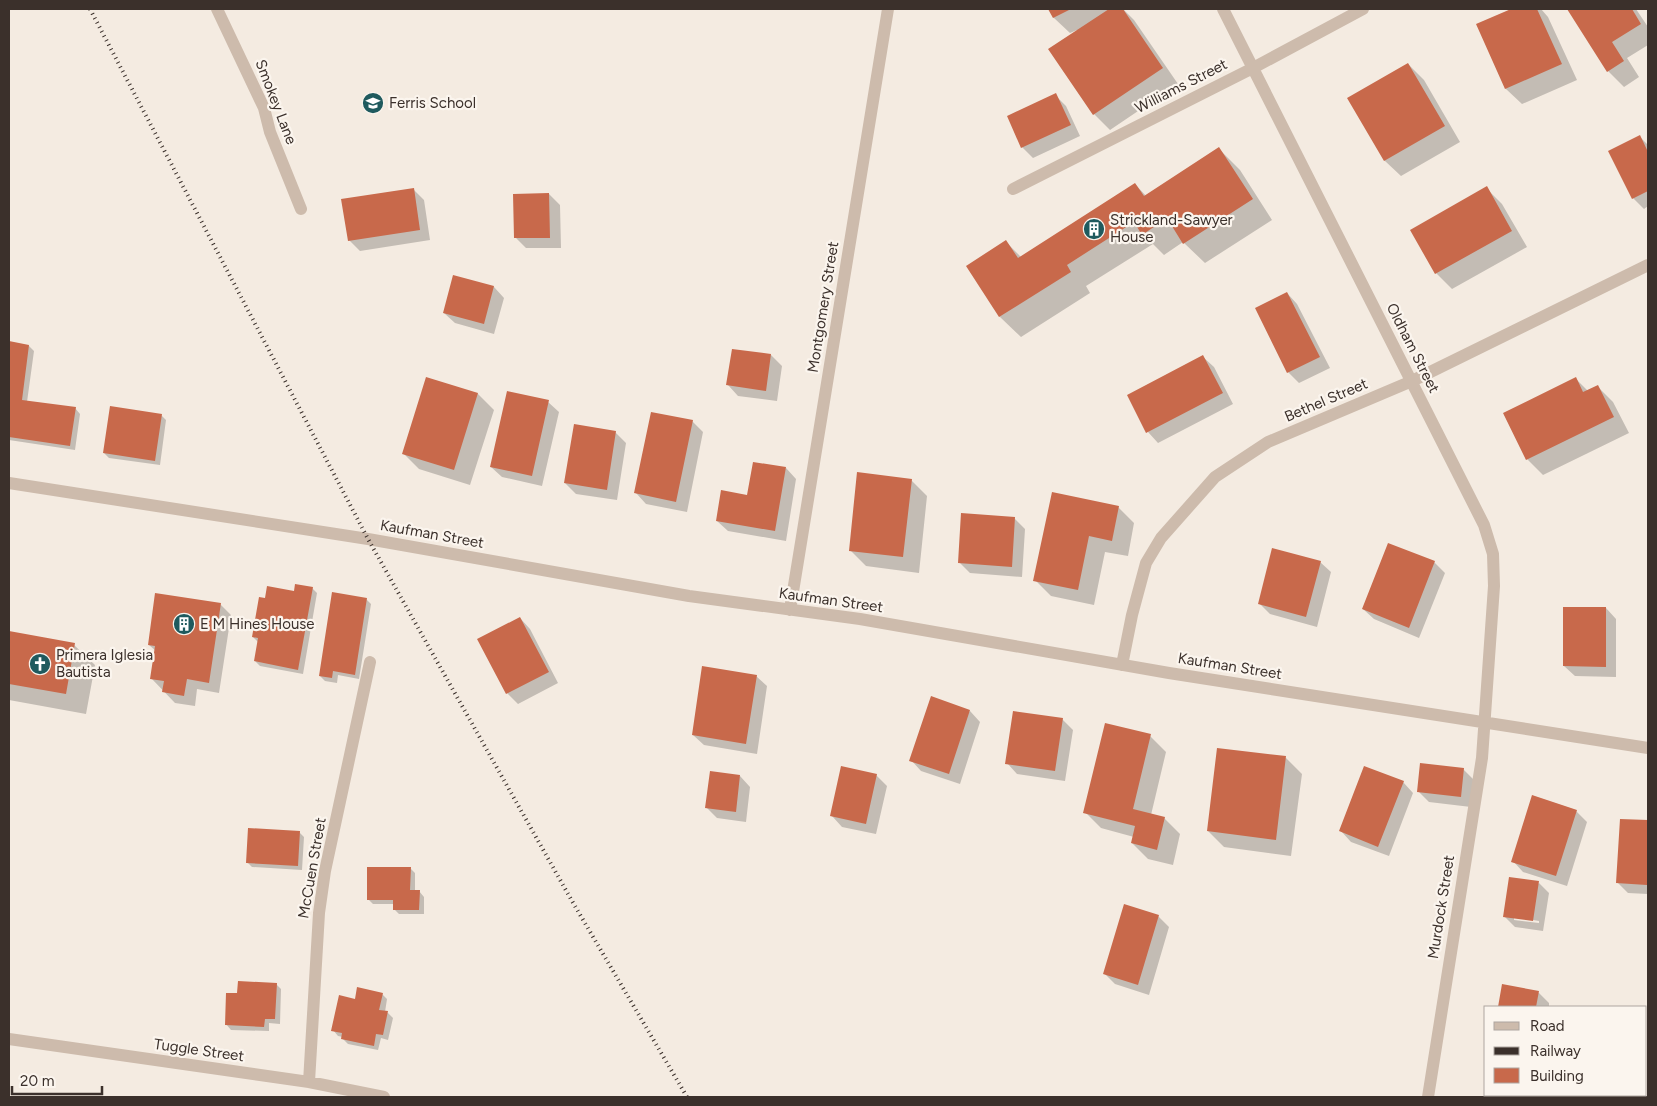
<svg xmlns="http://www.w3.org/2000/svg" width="1657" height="1106" font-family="Figtree,sans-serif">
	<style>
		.shadow { fill: #0003; fill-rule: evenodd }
		.building { fill: #c8694b }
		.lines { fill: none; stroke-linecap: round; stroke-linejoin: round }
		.minor { stroke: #cdbbac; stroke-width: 12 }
		.rail { stroke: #3b302b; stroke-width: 4; stroke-dasharray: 1 4; stroke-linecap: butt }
		.labels { text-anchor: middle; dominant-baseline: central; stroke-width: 4.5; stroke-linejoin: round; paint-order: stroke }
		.street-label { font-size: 15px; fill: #3b302b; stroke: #fbf5ee }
		.poi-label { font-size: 15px; fill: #3b302b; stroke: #fbf5ee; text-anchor: start }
	</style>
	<rect width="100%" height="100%" fill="#f4ebe1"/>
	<path class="shadow" d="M1049,9H1123L1134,20L1178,84L1110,130L1094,114L1078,31L1077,30L1070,33L1054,18Z
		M1514,9H1541L1548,17L1577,80L1522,104L1506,89L1478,25Z
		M1568,9H1636L1648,27V45L1627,58L1639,77L1624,87L1608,71Z
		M1408,64L1424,80L1460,142L1401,176L1385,161L1349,99Z
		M1055,95L1066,106L1080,136L1033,158L1022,147Z
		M1640,137L1648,145V206L1644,209L1633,198Z
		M1219,149L1240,170L1272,220L1205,263L1183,242L1164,255L1153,244L1086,286L1090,293L1021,337L1000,317L968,266L1006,242L1021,257L1135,184L1146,196Z
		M1486,188L1502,204L1527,247L1452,289L1436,273L1412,230Z
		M413,189L424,200L430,240L360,251L349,240Z
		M549,194L560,205L561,248H526L516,238Z
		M454,276L494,287L504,298L494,334L455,323L444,313Z
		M1287,293L1297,304L1330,368L1299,383L1288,372L1257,309Z
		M9,343L29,346L34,351L27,402L75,408L80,414L75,450L9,440Z
		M733,350L771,355L782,366L777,401L738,396L728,385Z
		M1203,357L1214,367L1233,404L1158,443L1148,432Z
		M427,378L478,394L494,410L470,485L419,469L403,453Z
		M1576,379L1588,391L1597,386L1613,402L1629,433L1543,475L1527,459L1504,414Z
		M548,402L559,412L542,486L502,477L491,467Z
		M161,415L166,420L160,465L109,458L104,453Z
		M692,421L703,432L687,512L646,504L636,493Z
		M615,432L626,443L617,500L576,494L565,483Z
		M786,468L796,479L786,541L728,531L717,521Z
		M911,480L927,496L919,573L866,566L850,550Z
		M1118,507L1134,523L1128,556L1105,552L1094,605L1051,596L1035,580Z
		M1014,518L1025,529L1022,577L970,573L960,563Z
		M1320,562L1331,572L1317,627L1270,614L1259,603Z
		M1434,562L1445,573L1419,638L1374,619L1363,609Z
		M312,588L317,593L303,674L260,666L255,661L258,642L253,637L266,600Z
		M366,599L371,604L359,679L338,675L337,683L325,681L320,676Z
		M220,604L231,615L219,693L197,689L195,706L175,703L152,679L156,651L149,645Z
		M1606,608L1616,619V677L1575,676L1564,666Z
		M520,618L530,629L558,683L518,704L507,693Z
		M9,632L74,645L95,665L86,714L9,700Z
		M756,676L767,686L757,754L704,745L693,735Z
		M970,711L980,722L960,784L921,771L911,760Z
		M1062,719L1073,730L1065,781L1017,774L1007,763Z
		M1150,736L1166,752L1151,815L1164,818L1180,834L1173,865L1148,859L1132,843L1134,837L1101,828L1085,812Z
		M1218,749L1286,758L1302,774L1291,856L1224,847L1208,831Z
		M1463,769L1474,780L1471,807L1429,802L1419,792Z
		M876,775L887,786L876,834L842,827L832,816Z
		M740,776L750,787L746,822L717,818L706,807Z
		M1403,782L1413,793L1389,856L1351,842L1341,831Z
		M1576,811L1587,822L1567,886L1523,872L1513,861Z
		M1621,820L1648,822V894L1628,893L1617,882Z
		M299,832L304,837L302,870L252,867L247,862Z
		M410,868L415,873V892L419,891L424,897V914H399L394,909V904H373L368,899Z
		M1539,883L1549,893L1543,931L1515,927L1504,916ZM1514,917L1539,921V923L1514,920Z
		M1158,916L1169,927L1149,995L1115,984L1105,974Z
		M276,984L281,989L280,1024L269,1023V1031L231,1030L226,1024L238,995Z
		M1503,986L1539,993L1549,1003V1007H1499Z
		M382,994L387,999L385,1012L388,1013L393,1018L388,1040L381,1038L378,1050L348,1044L343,1039V1037L338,1036L333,1030L356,1000Z"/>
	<path class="building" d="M1048,9H1071L1053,18Z
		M1109,9H1123L1163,68L1093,115L1048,49Z
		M1511,9H1537L1562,64L1505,89L1476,24Z
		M1567,9H1632L1641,24L1612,42L1624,61L1607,72Z
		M1408,63L1445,126L1384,161L1347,98Z
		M1056,93L1071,125L1021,148L1007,116Z
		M1640,135L1648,152V191L1632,199L1608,151Z
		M1219,147L1253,199L1183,244L1167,218L1142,235L1134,222L1067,265L1071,272L999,317L966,266L1006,240L1018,258L1135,183L1144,196Z
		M1487,186L1512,231L1435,274L1410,230Z
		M414,188L420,230L348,241L341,199Z
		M549,193L550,238H514L513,194Z
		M453,275L494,286L484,324L443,313Z
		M1287,292L1320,357L1287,373L1255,308Z
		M9,341L29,345L22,400L76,407L70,446L9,437Z
		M732,349L771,354L766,391L726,385Z
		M1203,355L1223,393L1146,433L1127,395Z
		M426,377L478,393L454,470L402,454Z
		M1576,377L1583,392L1598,385L1614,417L1526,460L1503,413Z
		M507,391L549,400L532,476L490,467Z
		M110,406L162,414L155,461L103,453Z
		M651,412L693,420L676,502L634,493Z
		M574,424L616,431L607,490L564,483Z
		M753,462L786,467L775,531L716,521L721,490L747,495Z
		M857,472L912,479L903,557L849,551Z
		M1052,492L1119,506L1112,541L1089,536L1078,590L1033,581Z
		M961,513L1015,517L1012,567L958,563Z
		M1388,543L1435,561L1409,628L1362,609Z
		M1272,548L1321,561L1306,617L1258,604Z
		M295,584L313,587L298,670L254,661L258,638L252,637L259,597L265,598L267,586L294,591Z
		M332,592L367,598L355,675L333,671L332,678L319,676Z
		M155,593L221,603L209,683L187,679L184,696L162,692L164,681L150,679L155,646L148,645Z
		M1563,607H1606V667L1563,666Z
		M520,617L549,672L506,694L477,639Z
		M9,631L75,643L66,694L9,684Z
		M702,666L757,675L746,744L692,735Z
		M931,696L970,710L949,774L909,761Z
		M1013,711L1063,718L1055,771L1005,764Z
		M1105,723L1151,734L1133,809L1165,817L1157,850L1131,843L1135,826L1083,813Z
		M1217,748L1286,756L1276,840L1207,831Z
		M1420,763L1464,768L1461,797L1417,792Z
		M841,766L877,774L866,824L830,816Z
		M1364,766L1404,781L1378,847L1339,831Z
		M710,771L740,775L736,812L705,808Z
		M1532,795L1577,810L1556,876L1511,862Z
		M1620,819L1648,820L1647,885L1616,883Z
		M248,828L300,831L298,866L246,863Z
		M367,867H411L410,890H420L419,910H393V900H367Z
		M1509,877L1539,881L1533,921L1503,917Z
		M1124,904L1159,915L1138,985L1103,974Z
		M238,981L277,983L275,1019H265L264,1027L225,1025L226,993H237Z
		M1502,984L1539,991L1536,1007H1498Z
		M357,987L383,993L379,1010L388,1011L383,1035L376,1034L374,1046L341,1039L342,1033L331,1031L339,995L355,999Z"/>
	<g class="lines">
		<path class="minor" d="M217,9L264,108L270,132L301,209
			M1223,9L1484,525L1493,554L1494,586L1482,758L1428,1097
			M1013,189L1253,68L1363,9
			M9,483L368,539L689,596L860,619L1169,673L1648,748
			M790,610L888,9
			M1122,665L1132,615L1146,563L1161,538L1215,477L1268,442L1412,381L1648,265
			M9,1039L309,1082L384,1097
			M309,1082L319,913L325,871L370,662"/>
		<path class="rail" d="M90,9L368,539L572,901L687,1097"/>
	</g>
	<defs>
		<g id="school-disc" transform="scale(1.125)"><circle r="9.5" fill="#1f5a5e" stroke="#fbf5ee"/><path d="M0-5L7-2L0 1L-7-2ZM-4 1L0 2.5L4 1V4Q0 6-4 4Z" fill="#fff"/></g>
		<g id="building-disc" transform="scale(1.125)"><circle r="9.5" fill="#1f5a5e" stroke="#fbf5ee"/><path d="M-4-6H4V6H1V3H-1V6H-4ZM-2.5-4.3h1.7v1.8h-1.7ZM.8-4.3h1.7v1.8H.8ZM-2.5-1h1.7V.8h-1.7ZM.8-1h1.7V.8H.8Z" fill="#fff"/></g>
		<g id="church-disc" transform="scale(1.125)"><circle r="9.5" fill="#1f5a5e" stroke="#fbf5ee"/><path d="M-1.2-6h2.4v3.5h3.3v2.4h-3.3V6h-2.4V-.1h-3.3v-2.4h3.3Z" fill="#fff"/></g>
	</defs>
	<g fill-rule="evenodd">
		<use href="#school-disc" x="373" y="103"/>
		<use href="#building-disc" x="1094" y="229"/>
		<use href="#building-disc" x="184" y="624"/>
		<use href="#church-disc" x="40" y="664"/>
	</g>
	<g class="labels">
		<g class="street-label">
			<text transform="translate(1181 86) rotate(-27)">Williams Street</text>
			<text transform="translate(276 102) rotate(69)">Smokey Lane</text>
			<text transform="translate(823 307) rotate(-81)">Montgomery Street</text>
			<text transform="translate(1413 348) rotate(63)">Oldham Street</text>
			<text transform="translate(1326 400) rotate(-23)">Bethel Street</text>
			<text transform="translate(432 534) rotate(10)">Kaufman Street</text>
			<text transform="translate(831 600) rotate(8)">Kaufman Street</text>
			<text transform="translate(1230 666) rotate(9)">Kaufman Street</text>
			<text transform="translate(312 868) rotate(-80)">McCuen Street</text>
			<text transform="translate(1441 907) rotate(-81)">Murdock Street</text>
			<text transform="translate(199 1050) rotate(8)">Tuggle Street</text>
		</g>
		<g class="poi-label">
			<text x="389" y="103">Ferris School</text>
			<text x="1110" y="220">Strickland-Sawyer<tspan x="1110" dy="17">House</tspan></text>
			<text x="200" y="624">E M Hines House</text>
			<text x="56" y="655">Primera Iglesia<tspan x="56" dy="17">Bautista</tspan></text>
		</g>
	</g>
	<rect width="1657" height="1106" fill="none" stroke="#3b302b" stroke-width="20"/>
	<rect x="1484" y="1006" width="162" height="90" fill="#fbf5ee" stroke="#aea6a0"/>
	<rect x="1494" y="1022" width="25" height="8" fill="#cdbbac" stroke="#aea6a0"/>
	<text x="1530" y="1031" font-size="15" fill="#3b302b">Road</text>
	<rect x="1494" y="1047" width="25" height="8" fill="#3b302b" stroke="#aea6a0"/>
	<text x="1530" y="1056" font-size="15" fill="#3b302b">Railway</text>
	<rect x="1494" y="1068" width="25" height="15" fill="#c8694b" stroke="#aea6a0"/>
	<text x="1530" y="1081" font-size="15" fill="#3b302b">Building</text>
	<path d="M12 1086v8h90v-8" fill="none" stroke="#3b302b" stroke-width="2.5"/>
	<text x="20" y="1086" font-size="15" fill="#3b302b" stroke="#fbf5ee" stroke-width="4" paint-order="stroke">20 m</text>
</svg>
